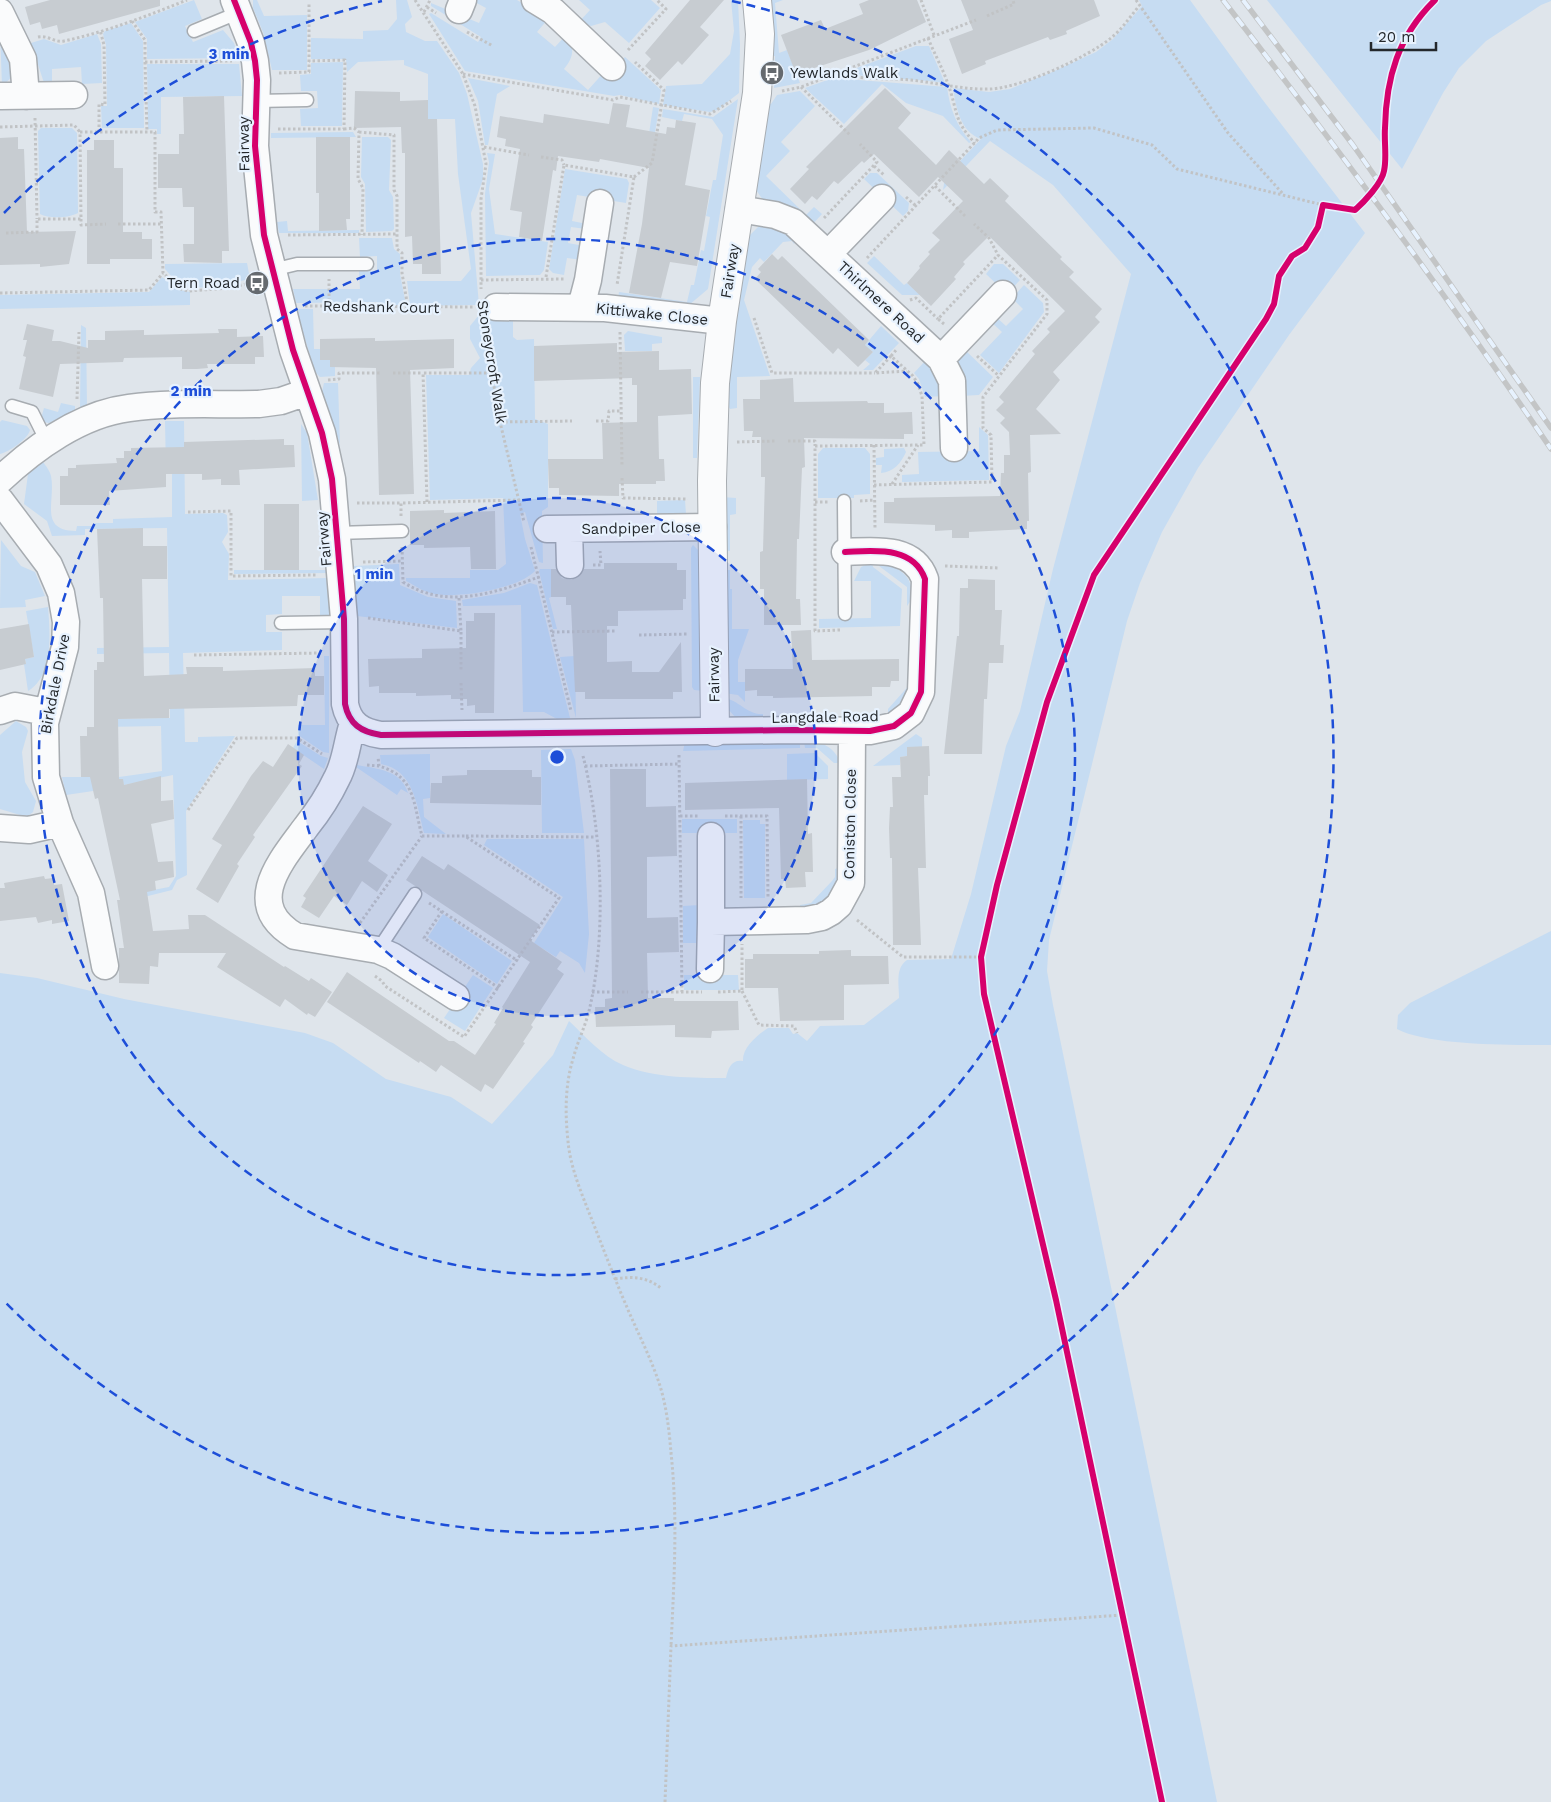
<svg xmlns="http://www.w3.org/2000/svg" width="1551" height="1802" font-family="'Work Sans',sans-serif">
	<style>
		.green { fill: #c6dcf2 }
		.building { fill: #c7ccd1 }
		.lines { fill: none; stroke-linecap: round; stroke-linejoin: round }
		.lane-casing { stroke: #a7acb1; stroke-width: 15 }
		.street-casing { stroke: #a7acb1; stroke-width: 29 }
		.secondary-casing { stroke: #a7acb1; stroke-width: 30 }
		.path { stroke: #c1c3c5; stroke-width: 3; stroke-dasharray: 2.5 2.5; stroke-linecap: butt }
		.lane { stroke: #fafbfc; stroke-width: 12 }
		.street { stroke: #fafbfc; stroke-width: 26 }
		.secondary { stroke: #fafbfc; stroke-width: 28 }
		.rail-casing { stroke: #c3c5c6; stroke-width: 5.5 }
		.rail { stroke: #e7f2fe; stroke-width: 4; stroke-dasharray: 11; stroke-linecap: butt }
		.cycleway-casing { stroke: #e7f2fe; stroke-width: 9 }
		.cycleway { stroke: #d6006c; stroke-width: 6 }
		.ring { fill: none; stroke: #1d4ed8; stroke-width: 2.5; stroke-dasharray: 9 6 }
		.labels { text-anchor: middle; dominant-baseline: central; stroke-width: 4.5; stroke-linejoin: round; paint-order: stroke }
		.poi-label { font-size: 15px; fill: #24282c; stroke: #e7f2fe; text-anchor: start }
		.street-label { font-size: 15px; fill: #24282c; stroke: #e7f2fe }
		.centre { fill: #1d4ed8; stroke: #e7f2fe; stroke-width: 2.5 }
		.ring-label { font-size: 15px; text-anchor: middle; font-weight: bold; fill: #1d4ed8; stroke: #e7f2fe; stroke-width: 4.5; stroke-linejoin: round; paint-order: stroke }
	</style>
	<rect width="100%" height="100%" fill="#dfe5eb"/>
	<path class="green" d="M194,0L202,19L185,26L193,42L223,30L234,43L239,58L147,59V39L135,22Z
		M253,0H257L264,16L307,15V70H272L263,32L253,8Z
		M396,0H407L412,17L405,24L406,32L425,41H437L459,73L467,94L483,164V179L471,213L479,305L410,306L407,281H461L471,269L458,174L455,119H428V74L404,65V60L358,62L347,72L346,59H311V38L363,39V31L388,30L397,19Z
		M471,0H517L548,19L537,32L555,47L566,35C575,48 574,57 564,69L588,90L606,70L610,73L625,57L661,90L659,104L620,95L614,96L465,71L429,14L431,13L478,42L481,37L431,6V3L479,23L486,8Z
		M579,0H651L660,8L629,43L605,22L591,26L579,22L590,10Z
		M731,0H738L740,44L739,93L717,110L710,112L663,105L666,86L702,84L730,54L734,31Z
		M769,0H783L775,3L779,53L787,50L800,83L774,88L775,56H769Z
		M1139,0H1190L1262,99L1365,233L1289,335L1198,468L1162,532L1140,583L1127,621L1049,940L1047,971L1053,1005L1217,1802H0V973L37,978L124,999L305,1033L333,1043L386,1079L451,1097L492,1124L553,1055L569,1021C585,1036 602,1056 623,1065C652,1078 694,1078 726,1078C728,1068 732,1059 743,1061C742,1048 757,1035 768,1028H789L793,1034L797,1033L807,1041L820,1026L864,1025L899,998C899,985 895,968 907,960L951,959L971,894L1006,746L1020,711L1053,569L1131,274L1053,185L990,141L943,190L945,177L981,139C960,132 956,107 953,88L989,92L1010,89L1050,73L1096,52L1113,39L1142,6Z
		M1267,0H1551V1L1541,5L1486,41L1459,68L1443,93L1402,169Z
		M131,23L143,41L144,128H102L101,106H107L106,45L103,34L105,31Z
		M0,31L8,47L12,77L2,86Z
		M97,34L101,44L102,83L82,84L81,67L52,69V86H45L31,43L44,39L61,45Z
		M916,46H929L945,83C913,78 880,79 847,74L846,72Z
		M343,62L342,126H301L300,109L318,108L317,91H301L300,75L311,74V63Z
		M147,64H239L242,96L161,97V134H157V129H148Z
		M468,78L510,86L497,94L488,145H485L478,101Z
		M833,78L947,87C950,109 956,125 971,142L969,143L943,116L906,103L882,84L844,124L805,88Z
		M800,91L815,106L781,142L790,151L766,176L806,215L814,207L822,214L811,226L763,200L754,187L764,103L771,104L777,95Z
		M738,99L708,289L689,305L618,299L619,292L687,302L691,285H694L701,250L704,251L710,217L706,216L713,180H716L723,135L712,119L684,114L682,121L662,117L663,109L713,117Z
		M653,107L659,108L650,163L644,167Z
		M41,128H72L77,133L78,213C69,218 49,219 40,214L38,131Z
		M353,132L356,137L271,138V133Z
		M362,137H388L391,140L389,190L393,197L394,229L392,231L366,232L365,184L361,177Z
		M487,153L495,154L489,189L495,234L548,242L544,270L540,275L486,276L485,194L489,162Z
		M565,169L627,179L629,183L626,203L577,195L572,221L587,224L586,229L571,227L568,243L584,246L582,260L567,258L564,275L553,273L549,269Z
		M870,173H877L909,203L908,211L903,216L864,179Z
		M287,221L288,231L359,230V233H279L277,222Z
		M768,223L797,239L794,244L792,241L783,242L764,262L760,258L752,267L744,300L770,376L737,377V408L730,409L723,397L745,240L759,226Z
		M359,238H392L394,249L400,254V274L406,305H383L376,302L296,303L293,289H360L359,271H377V256L360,257Z
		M874,256L904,285L907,283L920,295H902L867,263Z
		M247,263L250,279L208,288L180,286L165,269V264Z
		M994,264H1003L1020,280L1007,294L986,274Z
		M162,277L180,290L190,292V305L0,309V295L149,292Z
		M1024,285L1043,303L1044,312L999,373L980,355L1002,332L990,321L995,316L1006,326L1023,309L1012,298Z
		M296,309H313L314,349H320V360H330V367H335V376L320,377L315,372Z
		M479,315L513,316V337L517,340L534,339L535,419L548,424V507L542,511L543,563L539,562L525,512L520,514L525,539L535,571C518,589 455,600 431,593C422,591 414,585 406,581V578H470V570H498L506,564L503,498L430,500L426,375H469L471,368L480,358L470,339V326Z
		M81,325L86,328L87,407L80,410Z
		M881,326L899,343L873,370H863L870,364L865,360L873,352L865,345Z
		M628,331L662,337V343L652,344V351H625L624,335Z
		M963,348L993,377L979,395L960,396C957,379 951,363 963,348Z
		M926,360L937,374L943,396L925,397L919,379L914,373Z
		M693,377H700L697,458H693Z
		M324,383H338L340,445L322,392Z
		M61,403L75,406V410L49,423L43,422L42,415L44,408L58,412Z
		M2,420L27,426L30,430C28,439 9,452 0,454V422Z
		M165,421H184L185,514L223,513L227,515L228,532L222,542L229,554L228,580L328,578L330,615H320V596H282V614L266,615V632H282V650L183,653L185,742H198V737L235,736L186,811L187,875L177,880L172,890L148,896L127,895L169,887L176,876L173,775L124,785L122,779L93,791L66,795L62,777H119L162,771L161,726L102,727V719L170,718L169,653L97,654V648L169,647L167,528L85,529V535L52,536L47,521L24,504L28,474L43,462C46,466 50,471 51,476C56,500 38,531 76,531L77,526H94L95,523H113V519L172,517V470H166Z
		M301,424L307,433L318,500L302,501Z
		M979,427L988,435L989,480L902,482V475L919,474L918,452L979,451Z
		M823,448H865L870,454V494L854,495V498H818V454Z
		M904,448L906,452C901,463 894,472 881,473L882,465H876V458L884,457V449Z
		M722,497L736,498V514L730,515V551H728V570H730V589H732V629H749L738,660V682H745V702L738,695L724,693Z
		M685,500L686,514L677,518H657V501Z
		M1,540L21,566L35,572L45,596L25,600L26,607L0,608Z
		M693,545L701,553L704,691L694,690L692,687L691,548Z
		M872,562L873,567L902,589L900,626L819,628V619L871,618V581H854L861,567Z
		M881,563C900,567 912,576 913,597L907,606V587L879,566Z
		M399,564L400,585L428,597L456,601L457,628L357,616L354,566Z
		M540,569H551V597L549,598L557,629H553L539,571Z
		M234,570H326L327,573L234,574Z
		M530,583L537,585L570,718L557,719L544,712H523L521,605L463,606L462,600L504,593Z
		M48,607C50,632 54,676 28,691L24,664H26L25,659L34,657L26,611Z
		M324,656H329V753L323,752L298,735V725H325Z
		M575,656L576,718L560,657Z
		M912,682L901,706L888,717V709Z
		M724,698C739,700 747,715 763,714V721L737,719L726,707Z
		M16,721L26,727L28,731L22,752L25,782L36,801L33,812L27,817L0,809V735Z
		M916,734L922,738V747H907V756L900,757V765L873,766Z
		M297,741L321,756L328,758L324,769L293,748Z
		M800,741V748L683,751L685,742Z
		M804,741C823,742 833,746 841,763H834L817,748H805Z
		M571,749L575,760L584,833H542L541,750Z
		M815,753L828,766V779L787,780V754Z
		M430,754V798L423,799L424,817L446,834L424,833C417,806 414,770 381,764L380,755Z
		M357,765C378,769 401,770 408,793L401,789L397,795L356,767Z
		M682,819H737V833H682Z
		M743,820H760V824H765V898H744Z
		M487,839H584L589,934L585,973L579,963L560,951L556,957L534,943L563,897L484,845Z
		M838,868L843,876L837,893L814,910L800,907V905L811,903L832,881L835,877V869Z
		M700,905L701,943H683V906Z
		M443,914L512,961L497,984L428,937Z
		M1551,931V1045C1513,1045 1429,1046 1397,1029L1398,1015L1410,1003Z
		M473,975L493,988L465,1031L444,1018Z
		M684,975H738L739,990H684Z"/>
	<path class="building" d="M50,0H160V6L59,34L57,25L42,29L40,22L30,25L25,7Z
		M690,0H724L700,27L709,35L682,65L678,61L660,80L645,66L651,59L645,53Z
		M869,0H917L926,22L869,50L796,74L781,35L821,20L825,29L863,14L859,4Z
		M961,0H1094L1100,16L1066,31L1067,34L1050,40L1048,37L985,61L986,64L962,74L949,39L973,30Z
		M885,88L911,113L898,128L936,165L949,150L984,184L990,178L1009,196L1005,201L1062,257L1060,259L1074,272L1069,277L1102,309L1095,317L1100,322L1053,372L1060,380L1036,409L1061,434L1030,435L1031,472L1028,473L1029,521H1027V529L969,532V538H952V530L935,531V525L884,523V502H894V498L1000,496L1001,473H1004V455H1010L1009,432L1000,423L1005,418L996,410L1004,402L999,397L1035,354L1032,351L1050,332L1047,329L1065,311L989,236L963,262L965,264L954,277L956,279L931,306L907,283L920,268L919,266L930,254L928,252L940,240L932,233L963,201L938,177L919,197L874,154L864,163L862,161L838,184L834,181L817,200L812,196L805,204L790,189L809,169L806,167Z
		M355,91L400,92V101L428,100V119H437L441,274H422V264H413L412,236L405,237V153H402L401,127L354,128Z
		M224,96L229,251H222V263L184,262L183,244H194V207H183L182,188H158V154H179V134H184L183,97Z
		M613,103L630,105L626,127L666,134L667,127L675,128L676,120L696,123L685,185L710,190L697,266L670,262L661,298L629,293L642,224L649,168L600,159L599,162L558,156L556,171L553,170L542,241L519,237L522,212L510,210L520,149L505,146L506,139L497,137L500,116L543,123L544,114L609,124Z
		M18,137V149H24L27,232L76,231L69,264L40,267V264L0,265V138Z
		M316,137H350V219H346L347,230L319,231V193H316Z
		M94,140H114V168H123V232H142V239H152V259H110V264H87V150H94Z
		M772,254L778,260L782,256L869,340L865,345L873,352L858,367L838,348L833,354L755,279L761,272L758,269Z
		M27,324L54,330L52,341H60L88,348V340H105V331L144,330V335L219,333L218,329H237V337L263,336L264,357H255V364H207L208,368L197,369H182V357L124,358L123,362L60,364L53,397L19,389L26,357L23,356L27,340H23Z
		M375,338V341L454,339V368L410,370L414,494L379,495L376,368L330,367V360H320V339Z
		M617,343V352L659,351V370L691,369L692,414L658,416L659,459H664L665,481H656V484H619V496L559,495V488H549L548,459H603L602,423L637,422V385H632V378L534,381V346Z
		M793,378L794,402L867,401L868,403H884V413L912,412L913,434H904V439L804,438L805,467L802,468L799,539H797L796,599H800L801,625H764V589H760V552L763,551L765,477H761V437H752L753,431H744L743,399H760V380Z
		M284,439V445H294L295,467L239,470L240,485H221V479L202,480V474H166V487L109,491L110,505H60V476H68V468H76V465L117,463L116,458H124V451H131V448L184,447V442Z
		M264,504H299V570H264Z
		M444,510V513L495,511L496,569H471L470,547L424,548V545H410V511Z
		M143,528V546H167V579H142L144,676L187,674L186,667H223V671L315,668V676H324V695H298L297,706L169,709V718L118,719L119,779H123L124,785L161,776V801L173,800L174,819L151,824L158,862L173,861L174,877L155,881L156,890L147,892L153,931L189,929L188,915H205L284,967L285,966L309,981L311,978L332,992L315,1017L308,1013L307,1015L285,999L280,1007L217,967L226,953H159L158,967L150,966L149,984L119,983V948H124L117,900H120L98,798L95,799L90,777H81L80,736H87V727H94V670H97V662H104L103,598H100L97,529Z
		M604,563H677V570H686V599H683V610L618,611V626H607V662L632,661V672H659L681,642L682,692H673V699H585V692H575L571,605H566V597H551V569H556L562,578L571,580L578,577L584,569H604Z
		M968,579L995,580V610H1002L1000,645H1004L1003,663H989L987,699H984L982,754H944L957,636H959L960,588H968Z
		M474,613H495L494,713H475V705L467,706V699H451V695L416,696V693H379V686L369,687L368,659L422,658V649L466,648V621H474Z
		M29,624L34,657L25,659L26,664L0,670V629Z
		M811,630L812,660L899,659V681H891L890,687H872V696L773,698V696H757V690L745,691V669H793L791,631Z
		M288,744L304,755L299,764L302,766L253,835L255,837L237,864L239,866L218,903L196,889L222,845L212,839L251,776L263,761L273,767Z
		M929,746L930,776H928V795H924L926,868H918L921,945H893L892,858H890L889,828L890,807H893L892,777H901L900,757L907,756V747Z
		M610,769H646V807L676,806L677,856L647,857V918L678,917L679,952L647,953L648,998H674V1001H738L739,1030L712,1031L711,1038L675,1037V1025L596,1027L595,1007H605V999L612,998Z
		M467,770H532V777H541V805L430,803L431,783H442V776L467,775Z
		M807,779L808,834L812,833L813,872H805L806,887L786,888L785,879H781L779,808L685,810V783Z
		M363,806L392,824L368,861L388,875L377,892L362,881L347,905L334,896L319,918L301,907L306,898L303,896Z
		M422,856L444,870L448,864L540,925L530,940L562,962L557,969L564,974L531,1025L533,1027L523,1042L525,1043L493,1089L485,1084L481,1092L441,1065L436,1072L420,1061L419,1063L327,1002L347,972L449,1041H454L475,1055L496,1024L494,1023L503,1008L502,1007L530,962L406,880Z
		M44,876L45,879L53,878L54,885L62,884L69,921L52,924V920L38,923L36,917L0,921V888H5L4,883Z
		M851,950V956H888L889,984L844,985V1020L780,1021L778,988H745V959H753V954H819V951Z"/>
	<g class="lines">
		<g class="lane-casing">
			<path id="lane" d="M194,31L240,12
				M256,101L307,100
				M272,270L297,264H367
				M12,406L32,412L47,442
				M844,501L845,614
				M337,533L402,531
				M281,623L344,622
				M378,950L415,894"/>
		</g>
		<g class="street-casing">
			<path id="street" d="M234,0L251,43L255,61L257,80L255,146L264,235L293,350L322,433L332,479L344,619L345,704C349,724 361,732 381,735L793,730L870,731L894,726L911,713L921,692L925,579C913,545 873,551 845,552
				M535,0L553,11L612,67
				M459,10L463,0
				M0,12L23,59L26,96
				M0,96L74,95
				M739,209L775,215L793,222L941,359L952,381L954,448
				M829,253L882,198
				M496,307L605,308L722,321
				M581,307L588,280L600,203
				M941,359L1003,294
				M0,480C34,448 81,414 129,408C171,402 216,405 259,404L281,401L307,392
				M0,500L49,565L61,593L66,622L65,647L45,723L46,777L60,823L91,893L105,966
				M547,529L713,527
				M569,529L570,565
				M0,711L15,706L46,712
				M353,723C347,741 346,762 337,778C329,795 318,812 306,827C281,861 242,904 295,936L378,950L392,956L456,997
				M0,828L29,830L60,823
				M711,836V922L807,920L822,917L831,912L839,905L851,883L852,732
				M710,969L711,922"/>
		</g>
		<g class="secondary-casing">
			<path id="secondary" d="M715,732L712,481L715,383L722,321L757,93L760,34L757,0"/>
		</g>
		<path class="path" d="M415,0L463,74L475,106L486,164L481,199V289
			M921,0L934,35
			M1136,0L1228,133L1284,195
			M427,7L436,13
			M424,12L430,0
			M987,16L1014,4L1013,0
			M132,21L145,40V62L232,61
			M467,32L493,46
			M38,37C48,35 55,43 64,41C106,32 147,16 187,0
			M928,38C934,53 943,69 948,84C958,111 953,120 975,143
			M628,50L666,9L657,0
			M145,62L147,132
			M279,73L309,72V2
			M836,73C861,80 886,78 911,80C938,83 964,90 990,89C1021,88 1088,57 1111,38C1122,29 1130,17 1139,6
			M463,74L613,100L620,97L710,114L731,101
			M801,87L851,136
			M782,91L801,87L976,20
			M35,118L37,219
			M0,127L74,125L80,132
			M278,129H344L345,60L309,61
			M344,129L354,128L359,132L358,179L363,188L362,235
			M99,132V104L105,105L104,45L100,30
			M359,132L394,135V190L397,196V249L402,253V273L408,308
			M484,147L529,155
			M541,157L562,160L564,165
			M874,166L884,175
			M634,177L652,163L664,90L635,62
			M935,186L965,216
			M906,197L916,206
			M824,218L877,162L860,144
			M81,219V225L106,224
			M118,224H162
			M6,233L37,232V219H81L80,132H155V212H161L163,273L181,289L188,291L230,288L253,282
			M288,235L397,234
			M867,258L979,138L997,130L1094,128L1152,145L1177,169L1323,205
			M546,277L564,165L634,177L617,285
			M481,280L564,279
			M0,293L149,290L163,273
			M910,300L916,298L938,319
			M305,306L473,307
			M329,306V279
			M754,318L772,373H875
			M944,324L938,319L998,255
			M484,327L500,422L524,522
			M620,332L622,467
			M891,356L875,373L907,371
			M977,356L999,376
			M393,373H423
			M328,380L339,379V373H381
			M77,399L79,332
			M596,421H608L609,411H621
			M500,422L572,421
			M788,441H815V446
			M737,442L776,441
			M874,445L875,529
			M622,478L623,498L688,499
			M892,484L918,445
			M874,485L992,482L991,435L983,428V397L1047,314V300L998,255L989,238L974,224
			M860,501L875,500
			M427,502L423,373H490
			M815,502H829
			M357,503H401
			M188,512L231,511V576L318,575
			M401,516V503L520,500
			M402,547L403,582C446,610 494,593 539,577
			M531,547L571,711
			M363,562L403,561
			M593,565H601L600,551
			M945,566L1000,568
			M459,598L461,631
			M368,618L461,631V671
			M840,630L815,631V446L924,445L922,396L918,384L913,376L891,356L897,349
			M552,632L617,631
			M639,635L689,634
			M194,655L321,653
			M461,683L462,710
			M679,755L682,992
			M583,756C602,830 607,936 589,1011C585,1027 577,1043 573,1059C565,1085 565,1114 568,1141C570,1166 581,1192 590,1215C602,1245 613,1275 626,1305C636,1329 648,1352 657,1377C666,1401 669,1428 671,1453C678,1518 674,1581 671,1646
			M367,765L379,766
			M585,766L679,764
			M188,810L237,738H297L322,754
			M680,816H698
			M725,816H767L768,897
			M741,816V898
			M466,836L596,837
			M429,903L518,961
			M442,911L424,938L499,988
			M857,920L903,957H981
			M360,923L422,836
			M375,976L382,981L385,986L464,1037L559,898L465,836H422C413,803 416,777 379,766L378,757
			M742,991L759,1025L794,1026L797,1033
			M592,992H628
			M641,992H702
			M718,992L742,991V944
			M615,1279C633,1276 648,1277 662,1289
			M665,1802L671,1646L1122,1615"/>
		<use href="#lane" class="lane"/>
		<use href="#street" class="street"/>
		<use href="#secondary" class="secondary"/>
		<g class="rail-casing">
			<path id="rail" d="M1223,0C1337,147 1447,296 1551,449
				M1243,0L1353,145L1551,428"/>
		</g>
		<use href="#rail" class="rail"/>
		<g class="cycleway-casing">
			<path id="cycleway" d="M234,0L251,43L255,61L257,80L255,146L264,235L293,350L322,433L332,479L344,619L345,704C349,724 361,732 381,735L793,730L870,731L894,726L911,713L921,692L925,579C913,545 873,551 845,552
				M1162,1802L1056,1300L984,994L981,957L997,885L1047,702L1094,575L1266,319L1274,304L1279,276L1292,256L1305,248L1318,227L1323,205L1355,210C1364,202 1382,183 1384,171C1387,158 1384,142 1385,128C1386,78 1398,36 1435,0"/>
		</g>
		<use href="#cycleway" class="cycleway"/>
	</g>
	<circle cx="557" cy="757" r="259" fill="#1d4ed8" fill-opacity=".12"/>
	<g class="ring">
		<circle cx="557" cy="757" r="259"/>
		<circle cx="557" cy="757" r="518"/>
		<path d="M4 213A776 776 0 0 1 382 1M732 1A776 776 0 1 1 4 1301"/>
	</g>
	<defs>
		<g id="bus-disc" transform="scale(1.25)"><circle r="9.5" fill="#656a6f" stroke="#e7f2fe"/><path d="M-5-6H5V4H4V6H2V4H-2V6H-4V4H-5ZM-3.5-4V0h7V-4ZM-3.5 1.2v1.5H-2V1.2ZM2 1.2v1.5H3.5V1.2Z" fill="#fff"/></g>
	</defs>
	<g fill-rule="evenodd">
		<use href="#bus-disc" x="772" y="73"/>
		<use href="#bus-disc" x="257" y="283"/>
	</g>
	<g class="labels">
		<g class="poi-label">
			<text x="790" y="73">Yewlands Walk</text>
			<text x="240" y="283" text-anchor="end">Tern Road</text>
		</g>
		<g class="street-label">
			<text transform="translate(244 144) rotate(-91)">Fairway</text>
			<text transform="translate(730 271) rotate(-81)">Fairway</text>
			<text transform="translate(881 302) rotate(43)">Thirlmere Road</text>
			<text transform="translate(381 307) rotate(1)">Redshank Court</text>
			<text transform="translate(652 314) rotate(6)">Kittiwake Close</text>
			<text transform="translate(492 362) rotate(81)">Stoneycroft Walk</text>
			<text transform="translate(641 528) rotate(-1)">Sandpiper Close</text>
			<text transform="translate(324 539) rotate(-95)">Fairway</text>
			<text transform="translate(714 675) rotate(-91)">Fairway</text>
			<text transform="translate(55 684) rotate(-79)">Birkdale Drive</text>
			<text transform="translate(825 717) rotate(-1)">Langdale Road</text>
			<text transform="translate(850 824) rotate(-89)">Coniston Close</text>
		</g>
	</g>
	<circle cx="557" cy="757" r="8" class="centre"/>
	<g class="ring-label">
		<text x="229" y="59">3 min</text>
		<text x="191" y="396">2 min</text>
		<text x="374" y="579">1 min</text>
	</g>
	<path d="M1371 42v8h65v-8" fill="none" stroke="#24282c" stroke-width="2.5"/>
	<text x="1378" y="42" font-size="15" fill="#24282c" stroke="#e7f2fe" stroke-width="4" paint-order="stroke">20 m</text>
</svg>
